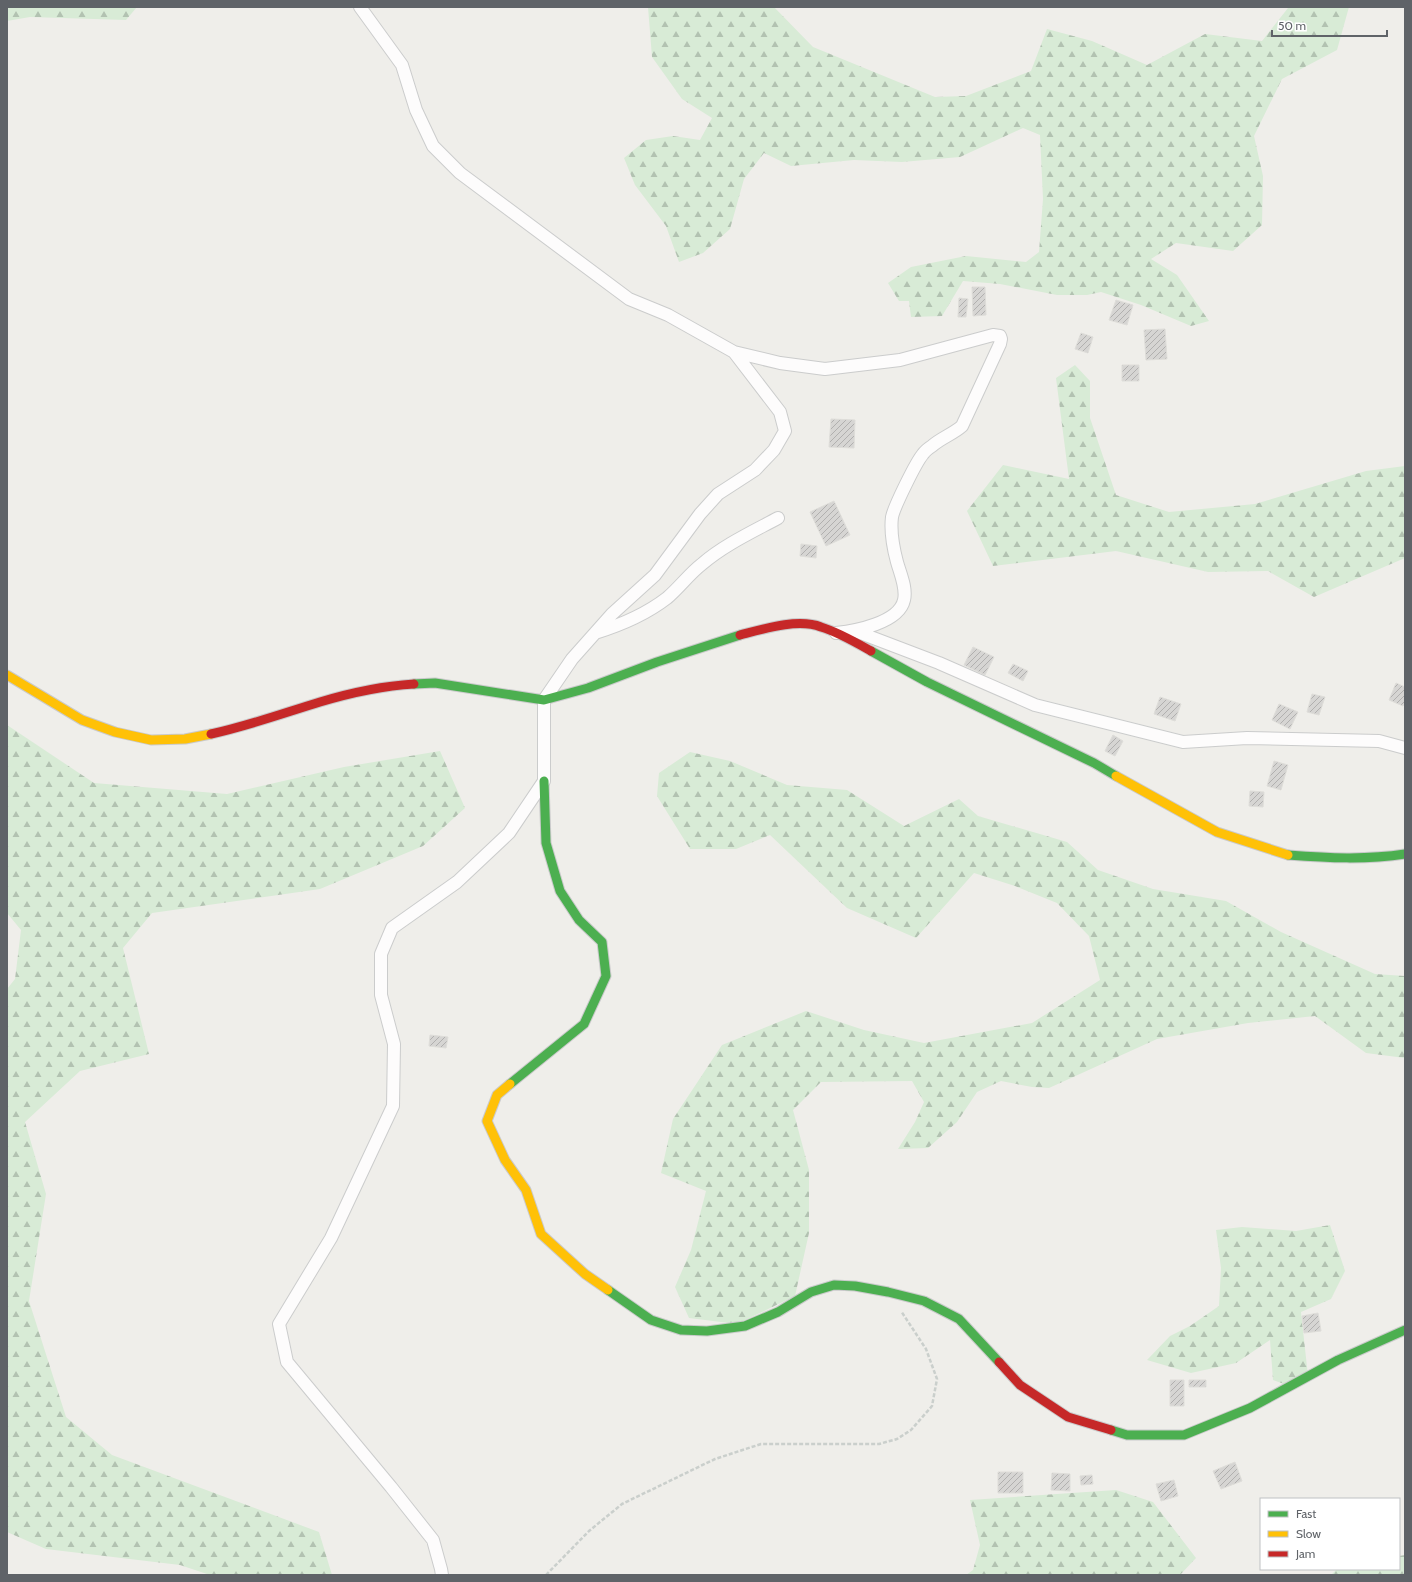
<svg xmlns="http://www.w3.org/2000/svg" width="1412" height="1582" font-family="Cabin,sans-serif">
	<style>
		.forest { fill: url(#forest-firs) }
		.building { fill: url(#building-hatch); stroke: #deddd9 }
		.lines { fill: none; stroke-linecap: round; stroke-linejoin: round }
		.street-casing { stroke: #cbcccc; stroke-width: 14 }
		.fast-casing { stroke: #cacacb; stroke-width: 11 }
		.slow-casing { stroke: #cacacb; stroke-width: 11 }
		.jam-casing { stroke: #cacacb; stroke-width: 11 }
		.path { stroke: #cacfcc; stroke-width: 2.5; stroke-dasharray: 4 2; stroke-linecap: butt }
		.street { stroke: #fdfcfc; stroke-width: 12 }
		.fast { stroke: #4caf50; stroke-width: 9 }
		.slow { stroke: #ffc107; stroke-width: 9 }
		.jam { stroke: #c62828; stroke-width: 9 }
	</style>
	<defs>
		<pattern id="forest-firs" width="22" height="20" patternUnits="userSpaceOnUse"><rect width="22" height="20" fill="#d8ebd6"/><path d="M5 1l3.5 6h-7zM16 11l3.5 6h-7z" fill="#b2c2b1"/></pattern>
		<pattern id="building-hatch" width="6" height="6" patternUnits="userSpaceOnUse"><rect width="6" height="6" fill="#d6d5d3"/><path d="M-1 1l2-2M0 6l6-6M5 7l2-2" fill="none" stroke="#b1b0af"/></pattern>
	</defs>
	<rect width="100%" height="100%" fill="#efeeea"/>
	<path class="forest" d="M7,7H137L126,20L30,17L7,21Z
		M648,7H774L813,47L935,97L966,96L1031,71L1047,29L1092,41L1147,65L1205,34L1262,41L1288,8L1287,7H1349L1337,50L1282,79L1254,136L1263,176L1262,225L1233,251L1176,243L1151,259L1177,275L1209,321L1191,326L1141,305L1101,292L1087,295H1057L1000,284L963,281L942,316L911,317L909,301H899L888,283L911,267L966,256L1026,262L1039,252L1043,199L1040,135L1023,128L960,157L902,162L854,160L791,166L764,153L744,179L730,229L703,253L679,262L666,226L635,185L624,158L646,140L673,136L700,140L712,118L682,99L652,57Z
		M1075,365L1090,381V418L1116,495L1169,512L1255,504L1366,471L1405,466V558L1314,597L1268,571L1208,572L1116,551L993,566L967,511L1003,465L1069,479L1056,378Z
		M7,725L94,783L227,794L344,767L440,751L465,808L423,846L320,889L152,913L123,948L149,1054L80,1071L25,1122L46,1194L29,1301L66,1417L112,1455L319,1532L332,1575H210L180,1565L46,1549L7,1532V989L15,979L21,930L7,913Z
		M690,752L730,761L787,785L847,790L904,826L959,799L978,816L1067,842L1098,870L1153,889L1226,901L1281,932L1375,974L1405,976V1058L1366,1053L1315,1016L1248,1023L1157,1039L1049,1088L1032,1087L1001,1081L977,1092L957,1122L928,1148L898,1149L915,1122L924,1102L912,1081L821,1082L793,1110L809,1170V1233L795,1296L737,1324L689,1318L675,1287L691,1250L706,1191L661,1173L673,1119L722,1045L806,1011L864,1030L924,1043L1032,1023L1100,980L1089,936L1057,903L1015,886L974,873L916,938L847,908L770,835L736,849H690L657,796L659,773Z
		M1330,1225L1345,1271L1331,1299L1301,1312L1308,1376L1295,1388L1273,1380L1270,1340L1236,1363L1191,1373L1147,1360L1170,1336L1190,1326L1219,1306L1221,1268L1216,1230L1242,1227L1296,1231Z
		M1116,1490L1153,1502L1196,1558L1180,1575H966L973,1570L980,1545L970,1500Z
		M1405,1555V1575H1331L1337,1569H1399V1556Z"/>
	<path class="building" d="M972,287H985L986,315L973,316Z
		M959,298L968,299L966,317H958Z
		M1116,300L1133,305L1127,325L1109,320Z
		M1165,329L1167,359L1146,360L1144,330Z
		M1081,333L1093,337L1088,353L1075,349Z
		M1122,365H1139V381H1122Z
		M831,419L855,420L854,448L829,447Z
		M834,501L850,535L826,546L810,512Z
		M801,544L817,546L816,558L800,556Z
		M973,647L994,657L985,675L964,665Z
		M1013,664L1028,671L1023,681L1008,673Z
		M1396,683L1405,687V702L1403,706L1389,700Z
		M1312,694L1325,697L1319,715L1307,712Z
		M1160,697L1181,704L1175,721L1154,714Z
		M1279,704L1298,712L1290,729L1272,720Z
		M1113,735L1123,741L1115,756L1105,751Z
		M1274,761L1288,765L1281,790L1267,786Z
		M1250,791L1264,792L1263,807L1249,806Z
		M430,1035L448,1037L446,1048L429,1046Z
		M1318,1313L1321,1331L1304,1333L1302,1316Z
		M1170,1380H1184V1406H1170Z
		M1189,1380H1206V1387H1189Z
		M1235,1462L1242,1481L1221,1489L1213,1471Z
		M998,1472H1023V1493H998Z
		M1052,1473L1070,1474V1491L1051,1490Z
		M1092,1475L1093,1484L1081,1485L1080,1476Z
		M1174,1480L1178,1496L1161,1501L1156,1484Z"/>
	<g class="lines">
		<g class="street-casing">
			<path id="street" d="M360,7L402,65L416,110L433,146L460,173L629,299L668,315L734,352L780,363L825,369L900,360L993,335L1000,336L1001,339L1000,344L962,426C953,434 941,438 932,446C929,448 925,451 923,454C916,462 894,507 892,517C890,533 893,547 897,562C900,573 907,588 904,600C899,623 855,631 836,633
				M855,631L939,663L1035,705L1183,742L1247,738L1379,741L1405,748
				M595,633C621,625 645,615 667,598C679,588 689,574 702,564C724,545 752,532 778,518
				M442,1575L441,1569L433,1540L391,1487L287,1362L279,1324L331,1238L393,1106L394,1044L381,995V954L392,928L457,882L509,833L544,781V700L572,659L612,614L655,575L700,514L718,494L755,470L774,450L785,431L780,412L734,352"/>
		</g>
		<g class="fast-casing">
			<path id="fast" d="M871,651L927,682L1094,763L1116,776
				M414,684L435,683L544,700L588,688L657,662L740,635
				M1288,855C1328,858 1366,860 1405,854
				M510,1084L584,1024L606,976L602,942L579,920L560,891L546,843L544,781
				M608,1290L651,1320L681,1330L707,1331L745,1326L778,1312L811,1292L834,1285L855,1286L888,1292L924,1301L959,1319L999,1362
				M1111,1430L1127,1435H1184L1250,1408L1338,1360L1405,1330"/>
		</g>
		<g class="slow-casing">
			<path id="slow" d="M7,675L82,720L115,732L151,740L185,739L211,734
				M1116,776L1217,832L1288,855
				M510,1084L497,1095L487,1121L505,1160L526,1190L541,1234L585,1274L608,1290"/>
		</g>
		<g class="jam-casing">
			<path id="jam" d="M740,635C763,629 798,618 821,627C838,632 855,642 871,651
				M211,734C248,726 284,713 320,702C350,693 382,686 414,684
				M999,1362L1020,1385L1068,1417L1111,1430"/>
		</g>
		<path class="path" d="M546,1575L589,1531L622,1504L715,1459L761,1444H879L897,1439L911,1430L932,1406L937,1379L926,1349L901,1311"/>
		<use href="#street" class="street"/>
		<use href="#fast" class="fast"/>
		<use href="#slow" class="slow"/>
		<use href="#jam" class="jam"/>
	</g>
	<rect width="1412" height="1582" fill="none" stroke="#5f6368" stroke-width="16"/>
	<rect x="1260" y="1498" width="140" height="72" fill="#ffffff" stroke="#bfc1c3"/>
	<rect x="1268" y="1511" width="20" height="6" fill="#4caf50" stroke="#bfc1c3"/>
	<text x="1296" y="1518" font-size="12" fill="#5f6368">Fast</text>
	<rect x="1268" y="1531" width="20" height="6" fill="#ffc107" stroke="#bfc1c3"/>
	<text x="1296" y="1538" font-size="12" fill="#5f6368">Slow</text>
	<rect x="1268" y="1551" width="20" height="6" fill="#c62828" stroke="#bfc1c3"/>
	<text x="1296" y="1558" font-size="12" fill="#5f6368">Jam</text>
	<path d="M1272 30v6h115v-6" fill="none" stroke="#5f6368" stroke-width="2"/>
	<text x="1278" y="30" font-size="12" fill="#5f6368" stroke="#ffffff" stroke-width="3" paint-order="stroke">50 m</text>
</svg>
